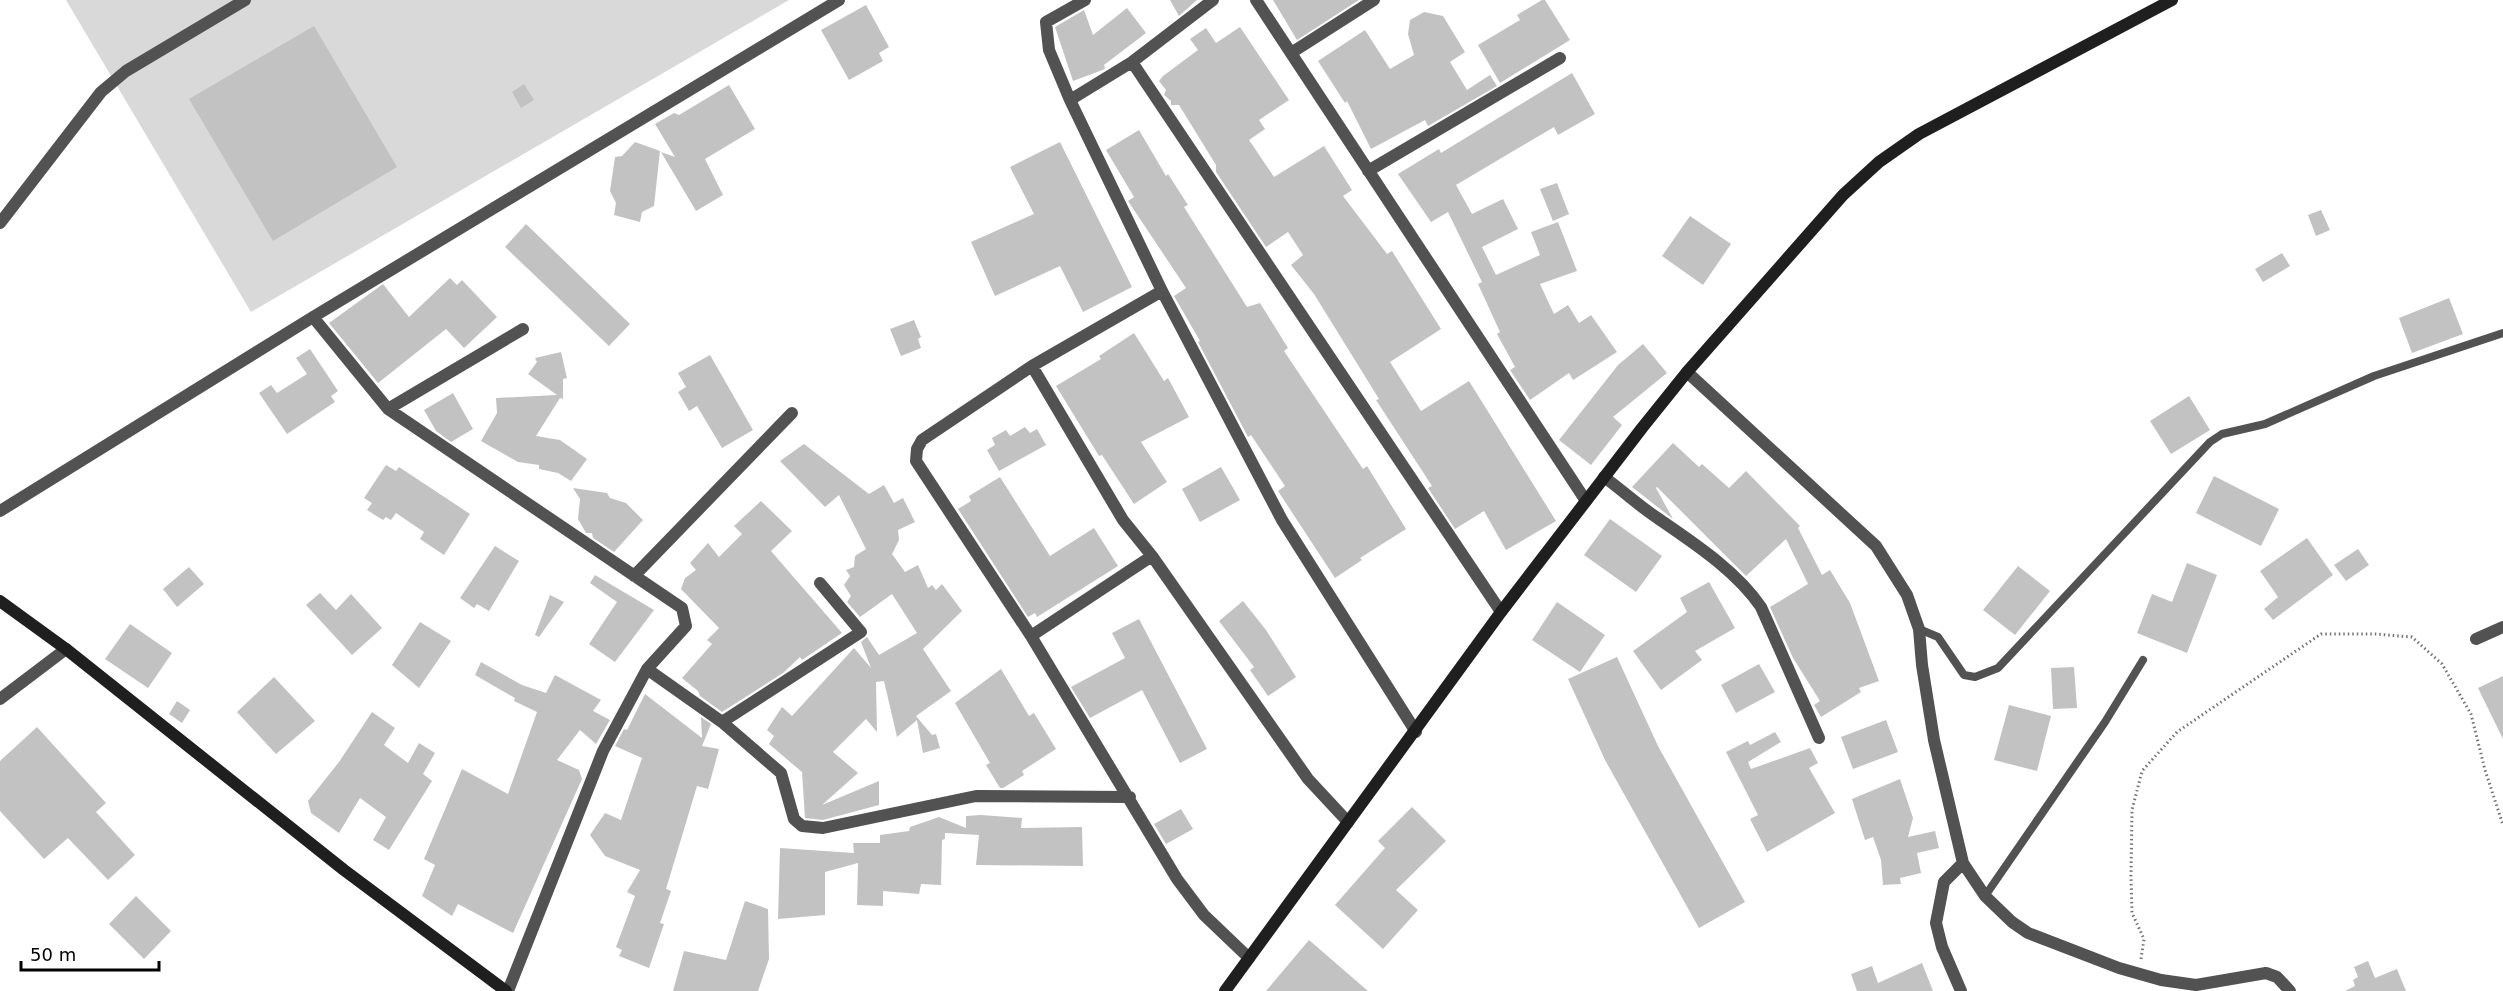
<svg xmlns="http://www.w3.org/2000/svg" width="2503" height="991" font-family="'DejaVu Sans',sans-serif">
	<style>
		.green { fill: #d9d9d9 }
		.building { fill: #c2c2c2 }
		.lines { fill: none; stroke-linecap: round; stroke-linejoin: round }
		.path { stroke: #747474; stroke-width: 3; stroke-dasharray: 1.5 3; stroke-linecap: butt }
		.lane { stroke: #525252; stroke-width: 8 }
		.street { stroke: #525252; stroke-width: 12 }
		.secondary { stroke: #1f1f1f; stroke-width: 12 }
	</style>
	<rect width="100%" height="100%" fill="#fff"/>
	<path class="green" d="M66,0H789L251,312Z"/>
	<path class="building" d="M1170,0H1197L1179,16Z
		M1273,0H1359L1297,40Z
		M1542,0H1545L1570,40L1500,83L1478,45L1520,20L1517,15Z
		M866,5L889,47L879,53L883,61L849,80L821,30Z
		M1127,8L1146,33L1104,65L1105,69L1073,81L1055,27L1084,10L1093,35Z
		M1424,12L1443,16L1465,52L1450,62L1467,90L1490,75L1497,86L1428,126L1425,120L1371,149L1347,101L1345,103L1318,61L1365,30L1390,69L1414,55L1408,34L1410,20Z
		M314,26L397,167L273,241L189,99Z
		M1240,27L1289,100L1259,120L1265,129L1249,140L1274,177L1324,146L1352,190L1343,196L1387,254L1392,251L1441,329L1390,362L1421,411L1469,381L1556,521L1506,550L1484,511L1455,529L1428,488L1432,486L1376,400L1379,399L1314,294L1291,265L1303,255L1288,232L1266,247L1216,172V165L1179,105H1171V101L1164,95L1166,90L1159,81L1163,76L1198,50L1190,39L1206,28L1216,43Z
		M1572,73L1595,114L1558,135L1554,127L1456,185L1472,214L1503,199L1518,229L1482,247L1496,275L1540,255L1531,232L1558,222L1577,271L1540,284L1554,314L1568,305L1579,323L1591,315L1617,352L1573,380L1569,373L1530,400L1510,370L1515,367L1497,334L1500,332L1478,284L1482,282L1448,212L1431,222L1398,174L1439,149L1441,153Z
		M524,84L534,100L521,108L512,92Z
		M729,85L755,129L705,159L723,195L696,211L661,152L675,157L655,124L674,113L679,115Z
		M1139,130L1166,176L1168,174L1188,205L1184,207L1247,307L1260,303L1288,348L1284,351L1363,469L1367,466L1406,529L1360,558L1362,560L1335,578L1278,491L1285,486L1251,435L1248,437L1198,342L1200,341L1174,296L1186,288L1128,201L1134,197L1106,150Z
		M635,142L660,151L654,206L642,212L640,222L614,215L616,203L610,191L615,157L622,156Z
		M1060,142L1132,287L1083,312L1060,266L995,296L971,242L1034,214L1010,167Z
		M1557,183L1569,214L1553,221L1540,189Z
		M2321,210L2330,230L2316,236L2308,215Z
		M1690,216L1731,244L1703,285L1662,256Z
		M526,224L630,324L609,346L505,247Z
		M2282,253L2290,266L2263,282L2255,269Z
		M450,278L457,285L462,280L497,317L464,348L446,329L378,383L329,323L383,284L409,317Z
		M2449,298L2463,334L2412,353L2399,318Z
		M914,320L921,337L918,339L921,348L901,356L890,329Z
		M1134,333L1164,381L1168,378L1189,417L1141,442L1167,482L1134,504L1102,455L1099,456L1056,386L1101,359L1099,356Z
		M1643,344L1667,373L1613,417L1622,425L1591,465L1559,440L1618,365Z
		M310,349L338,391L331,396L335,402L287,434L259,393L271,385L277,393L307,374L296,358Z
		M561,352L567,378L563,379V399L560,398L536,436L560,440L587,459L571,481L558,473L539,469V465L518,462L481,441L497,413L496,398L557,395L528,374L537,362L535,358Z
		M710,355L753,430L722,448L697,406L689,411L678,392L686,387L678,373Z
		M453,393L473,429L451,442L436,431L424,410Z
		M2189,396L2210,430L2171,454L2150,421Z
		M1025,427L1030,433L1037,429L1046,445L999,471L987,450L995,445L992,438L1006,430L1010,436Z
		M1673,443L1699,467L1702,464L1729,488L1746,471L1800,526L1798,528L1822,575L1830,570L1850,603L1879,681L1859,688L1861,692L1821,717L1814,705L1820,701L1793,658L1770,607L1808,584L1786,539L1746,576L1657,487L1656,488L1673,519L1632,487Z
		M804,444L869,494L884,485L894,503L903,498L915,522L898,530L899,540L892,554L905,572L918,565L928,588L932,585L936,590L942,584L962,611L923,649L951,691L916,716L932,735L936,734L940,748L923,753L917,720L897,737L884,681L876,682L877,732L866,719L833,752L858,773L822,805L879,781V805L823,820L805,818L802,772L769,744L774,736L767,730L782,707L792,716L854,648L871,668L861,642L867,637L879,655L917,633L892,594L860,617L847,602L851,596L844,585L850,576L846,570L854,567L855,556L866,549L839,495L825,507L780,461Z
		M386,465L396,471L399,467L470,514L444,555L420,539L424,532L396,513L391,520L386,517L383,520L367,510L372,503L364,498Z
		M1221,467L1240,500L1200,522L1182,489Z
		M2214,476L2279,509L2261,546L2196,513Z
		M1000,477L1050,556L1094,528L1118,566L1037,617L1035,613L1028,617L958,509L971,501L969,496Z
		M573,488L607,493L610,498L626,503L643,520L614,552L593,538L592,533H586L578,519L580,499Z
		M761,501L792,531L771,551L842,633L802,660L800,657L783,673L722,712L700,696L698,691L682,678L712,644L707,640L719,628L681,589L685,578L696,570L690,563L708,543L719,557L742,534L734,526Z
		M1610,519L1662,556L1636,592L1584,555Z
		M2307,538L2333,575L2273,620L2264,609L2278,597L2260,571Z
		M495,546L519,561L489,611L477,604L474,608L460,598Z
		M2358,549L2369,565L2346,581L2334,565Z
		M2187,563L2217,575L2187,653L2137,633L2152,594L2172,602Z
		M2018,566L2050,591L2015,635L1983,610Z
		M189,567L204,584L177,607L163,589Z
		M595,575L654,610L615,662L589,644L617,602L590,583Z
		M1709,582L1735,628L1695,651L1702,660L1661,690L1633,651L1687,612L1680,598Z
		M320,593L336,610L351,594L382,628L352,655L306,605Z
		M550,595L564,602L539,637L535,635Z
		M1243,601L1266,630L1296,677L1268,696L1250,670L1254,667L1219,621Z
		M1557,602L1605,635L1580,672L1532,640Z
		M1139,619L1207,749L1180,763L1142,690L1090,718L1071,687L1125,658L1112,633Z
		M420,622L451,641L419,688L392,665Z
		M130,624L172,653L148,688L105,659Z
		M1617,657L1658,746L1745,902L1699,928L1605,760L1568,679Z
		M481,662L522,685L546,693L555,675L601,700L593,711L610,720L596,744L580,730L557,760L579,770L582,779L513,933L458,904L452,916L422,896L435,865L424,859L462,769L508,794L537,712L514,701L515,698L475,675Z
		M1759,664L1775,692L1736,713L1721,685Z
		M2074,667L2077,708L2053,709L2051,668Z
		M1001,669L1029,716L1034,713L1056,749L1022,771L1024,775L1003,788H1000L986,765L990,763L955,703Z
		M2503,676V739L2478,688Z
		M274,677L315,721L276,754L237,712Z
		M645,694L702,738L701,717L711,724L702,746L719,749L708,789L697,786L666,889L671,891L660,923L664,924L649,968L619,956L622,950L616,947L635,896L627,892L640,870L605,856L590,835L605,813L621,820L642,758L615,746L624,729L627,730Z
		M177,701L190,710L182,723L169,714Z
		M2009,705L2051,716L2037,771L1994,760Z
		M372,712L395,728L384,745L408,763L419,743L435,753L423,774L432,781L389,850L373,840L386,817L360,798L339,833L311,813L308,801L339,762Z
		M1886,720L1898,752L1853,769L1841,737Z
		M37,727L106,803L96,812L135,855L108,880L68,838L44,859L0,811V761Z
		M1775,732L1781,742L1748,762L1751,769L1810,748L1818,763L1809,768L1835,813L1767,852L1750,819L1758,815L1726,752L1748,741L1750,745Z
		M1900,779L1913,818L1908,837L1935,831L1939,848L1917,853L1921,873L1900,878L1901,884L1883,885L1881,860L1873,837L1865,840L1852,799Z
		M1412,807L1446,841L1396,890L1418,910L1383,949L1335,905L1385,848L1378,841Z
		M1181,809L1193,829L1166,844L1154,824Z
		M981,815L1022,818L1021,828L1082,827L1083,866L976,865L979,835L945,833V839L942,840L941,885L921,884L919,894L883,891V906L857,905L858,863L825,872V915L778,919L780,848L854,853L853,843H880V835L909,831L910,827L939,817L966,828V816Z
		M136,896L171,931L144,959L109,924Z
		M745,901L768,909L769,959L758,991H673L684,951L726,960Z
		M1309,940L1368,991H1266Z
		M2368,961L2375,978L2397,969L2406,991H2345L2355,986L2353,980L2358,977L2354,967Z
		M1922,963L1933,991H1857L1851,974L1872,966L1878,983Z"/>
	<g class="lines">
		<path class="path" d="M2141,959L2144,939L2132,913L2131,876L2132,810L2142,771L2177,732L2321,634H2375L2412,637L2442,664L2471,714L2485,770L2503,825"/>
		<path class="lane" d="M1919,629L1938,637L1964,675L1975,677L1998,668L2210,442L2222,434L2265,424L2374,376L2503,333
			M1985,896L2105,722L2143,660"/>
		<path class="street" d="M1213,0L1132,62L1070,100L1162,291L1282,520L1416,732
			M1256,0L1586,501
			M1291,53L1374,0
			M1132,62L1501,612
			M1070,100L1049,50L1046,22L1085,0
			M1368,171L1560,58
			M0,223L101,92L126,71L245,0
			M1162,291L1032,366L922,440L917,449L916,461L1031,636L1177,879L1204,915L1249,958
			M313,317L388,409L682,608L686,626L647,669L603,751L508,991
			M1032,366L1123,520L1152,556L1308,779L1348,822
			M1687,372L1876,546L1907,595L1919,629L1922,665L1934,740L1963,863L1985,896L2012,922L2028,933L2119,968L2161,980L2196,985L2266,973L2277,977L2290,991
			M388,409L523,329
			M1604,477C1622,490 1638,505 1656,517C1692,542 1736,570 1761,607L1819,738
			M0,511L313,317L839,0
			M634,576L792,413
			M1031,636L1152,556
			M2476,639L2503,627
			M647,669L722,722L781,773L794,819L802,826L823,828L976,796L1130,797
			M0,699L66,649
			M722,722L861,632L820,583
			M1961,991L1942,947L1936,923L1944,882L1963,863"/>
		<path class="secondary" d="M0,601L66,649L344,870L506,991
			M1225,991L1501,612L1642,428L1687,372L1843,195L1879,162L1919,134L2172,0"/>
	</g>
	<path d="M21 961v9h138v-9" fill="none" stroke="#000000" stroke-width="3"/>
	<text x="30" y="961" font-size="18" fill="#000000" stroke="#ffffff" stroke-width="4.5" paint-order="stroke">50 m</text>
</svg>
